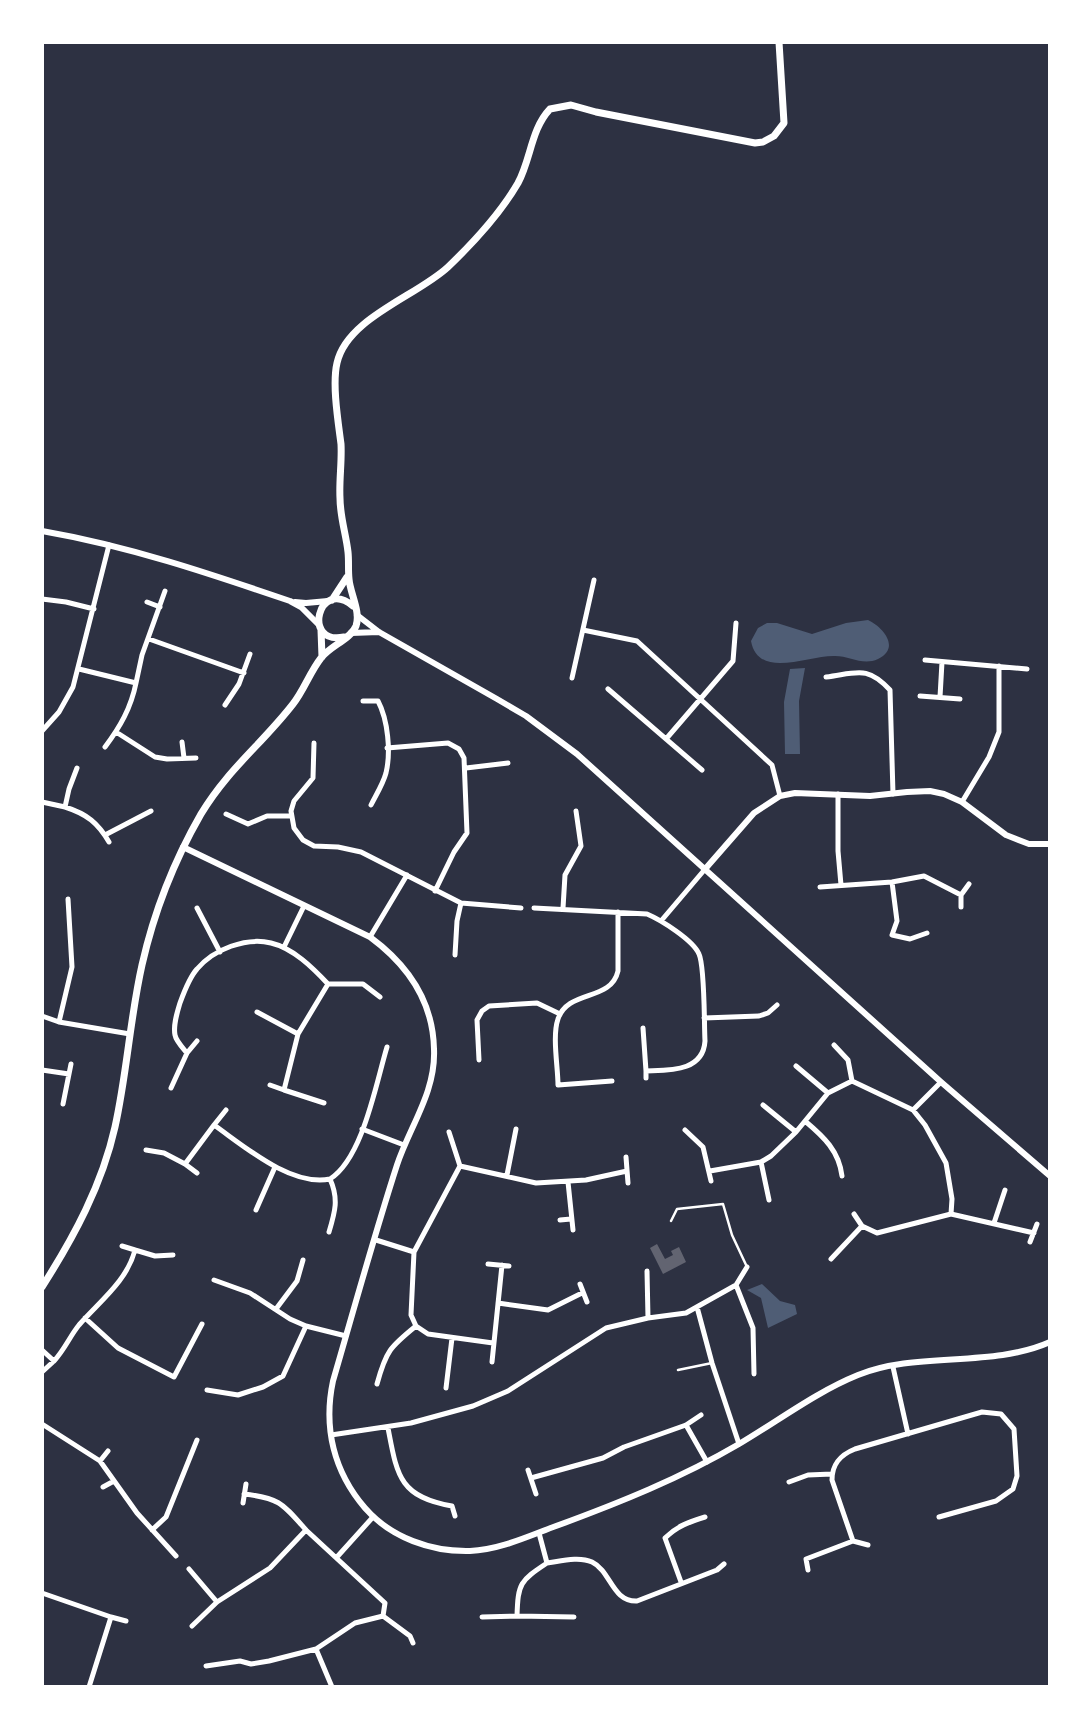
<svg xmlns="http://www.w3.org/2000/svg" width="1092" height="1729" font-family="'Nunito Sans',sans-serif">
	<style>
		.water { fill: #4f5d75 }
		.building { fill: #626471 }
		.lines { fill: none; stroke-linecap: round; stroke-linejoin: round }
		.service { stroke: #fff; stroke-width: 2.5 }
		.minor { stroke: #fff; stroke-width: 5 }
		.tertiary { stroke: #fff; stroke-width: 6 }
		.secondary { stroke: #fff; stroke-width: 7 }
	</style>
	<rect width="100%" height="100%" fill="#2d3142"/>
	<path class="water" d="M868,620C883,627 901,648 878,659C863,666 850,656 835,656C809,655 758,680 751,641L758,628L767,623H777L812,634L846,623Z
		M805,668L799,701L800,754H785L784,702L790,669Z
		M762,1284L780,1301L795,1305L797,1314L768,1328L761,1298L747,1290Z"/>
	<path class="building" d="M657,1244L665,1259L673,1255L671,1251L679,1247L686,1262L663,1274L650,1248Z"/>
	<g class="lines">
		<path class="service" d="M671,1221L677,1209L723,1204L732,1235L747,1267
			M678,1370L712,1363"/>
		<path class="minor" d="M42,599L66,602L94,609
			M147,602L160,607
			M583,630L637,641L772,765L780,796
			M149,639L244,673
			M925,660L1027,669
			M79,669L136,683L142,655L165,591
			M826,677C857,673 867,665 890,690L893,794
			M572,678L594,580
			M608,689L702,770
			M920,696L960,699
			M940,697L942,662
			M363,701H378C388,720 391,752 386,773C383,784 376,795 371,805
			M225,705L239,684L250,654
			M42,731L59,712L73,687L109,545
			M116,732L155,757L167,759L196,758
			M666,739L733,661L736,623
			M182,742L184,758
			M314,743L313,778L294,801L291,811L294,828L303,840L314,846L338,847L361,852L461,903L521,908
			M105,747C120,727 131,708 136,683
			M387,748L448,743L459,749L464,758L467,833L454,852L435,891
			M466,768L508,763
			M838,794V851L841,885
			M42,802L65,807L69,789L77,768
			M962,802L989,757L999,732V666
			M65,807C87,814 98,823 109,842
			M226,814L248,824L267,816H291
			M105,835L151,811
			M892,882L897,921L892,935L910,939L927,933
			M820,887L892,882L924,876L961,895
			M961,907V895L969,884
			M197,908L220,952
			M534,908L647,914C661,920 693,940 699,954C705,967 704,1024 705,1041C703,1072 669,1070 646,1071V1078
			M563,908L565,875L581,846L576,811
			M661,921L706,868
			M370,937L407,875
			M284,947L304,906
			M455,955L457,921L461,903
			M328,984H363L380,997
			M257,1012L298,1034
			M42,1016L59,1022L130,1034
			M704,1018L759,1016L768,1013L777,1005
			M59,1022L72,967L68,899
			M643,1028L646,1071
			M834,1045L848,1060L852,1081
			M187,1053L197,1041
			M479,1060L477,1020L482,1011L489,1006L537,1003L560,1014
			M796,1066L828,1093
			M42,1070L69,1074
			M612,1081L558,1085C558,1067 552,1036 558,1019C568,989 611,1002 618,971V912
			M270,1085L284,1090
			M171,1088L187,1053C183,1048 176,1041 175,1035C173,1025 177,1013 180,1003C184,992 189,978 197,969C214,949 246,937 271,943C293,948 313,968 328,984L298,1034L284,1090L324,1103
			M63,1104L71,1064
			M763,1105L796,1132
			M913,1110L941,1082
			M805,1121C824,1137 839,1151 842,1176
			M214,1125L226,1110
			M362,1129L404,1145
			M685,1130L703,1147L711,1181
			M449,1132L460,1166L414,1252L411,1315L416,1326L428,1334L493,1343
			M146,1150L164,1153L185,1164L214,1125C244,1146 291,1187 330,1179C363,1158 376,1083 387,1047
			M626,1157L628,1183
			M761,1162L769,1200
			M185,1164L197,1173
			M460,1166L536,1183L586,1180L627,1171
			M710,1171L761,1162L771,1156L796,1132L828,1093L852,1081L913,1110L925,1125L946,1163L952,1199L951,1214
			M507,1175L516,1129
			M568,1182L573,1230
			M256,1210L275,1167
			M854,1214L862,1226L877,1233L951,1214L1034,1233
			M560,1220L571,1219
			M994,1223L1005,1190
			M329,1232C335,1212 339,1199 330,1179
			M376,1240L414,1252
			M1030,1242L1037,1224
			M122,1246L135,1250
			M831,1259L862,1226
			M488,1264L509,1266
			M647,1271L648,1318
			M214,1280L250,1293L290,1319L306,1326
			M580,1284L587,1302
			M736,1285L753,1328L754,1374
			M498,1303L548,1310L582,1293
			M697,1307L712,1363L739,1444
			M276,1309L297,1281L303,1260
			M85,1318L118,1348L174,1377L202,1324
			M42,1350L54,1361C65,1349 70,1336 79,1325C100,1301 127,1281 135,1250L155,1256L173,1255
			M492,1362L502,1265
			M893,1367L908,1434
			M42,1372L54,1361
			M377,1384C386,1351 390,1347 416,1326
			M446,1388L452,1338
			M207,1390L238,1395L263,1387L283,1376L306,1326L346,1336
			M42,1424L100,1461L137,1513L176,1556
			M686,1425L707,1462
			M388,1428C397,1475 399,1497 452,1506L455,1516
			M331,1435L411,1423L473,1406L508,1391L606,1328L648,1318L686,1313L736,1285L747,1267
			M100,1461L108,1451
			M528,1470L536,1494
			M531,1478L603,1458L624,1447L686,1425L701,1415
			M789,1482L808,1475L832,1474
			M103,1487L114,1481
			M243,1503L246,1484
			M152,1530L166,1517L197,1440
			M306,1530L385,1603L383,1616L410,1636L413,1643
			M868,1545L853,1541L832,1480C832,1464 840,1455 855,1449L982,1412L1001,1414L1014,1429L1017,1476L1013,1489L996,1501L939,1517
			M337,1557L373,1517
			M547,1563C561,1561 579,1556 592,1562C611,1571 612,1602 637,1601L717,1570L724,1564
			M189,1569L217,1602
			M808,1570L806,1559L853,1541
			M681,1582L665,1538C677,1526 689,1522 705,1517
			M42,1593L111,1617L89,1687
			M517,1616L574,1617
			M111,1617L126,1621
			M482,1617L517,1616C518,1583 520,1581 547,1563L539,1533
			M192,1626L217,1602L270,1568L306,1530C283,1504 280,1498 244,1494
			M316,1649L332,1687
			M206,1666L240,1661L251,1664L269,1661L316,1649L355,1623L383,1616"/>
		<path class="tertiary" d="M42,531C128,546 208,573 290,601L301,607L318,624
			M295,602L306,603L328,601
			M357,615L379,632L497,699L526,716L577,754L941,1082L1050,1176
			M351,633L379,632
			M183,847L370,937C408,965 433,1001 434,1049C436,1092 410,1126 397,1165C374,1236 354,1309 333,1381C323,1428 334,1472 365,1508C391,1538 432,1552 470,1551C499,1550 529,1536 556,1526C619,1503 681,1478 739,1444C778,1421 816,1392 858,1375C917,1351 992,1368 1050,1342
			M706,868L754,813L780,796L795,793L870,796L907,792L930,791L944,794L962,802L1006,835L1029,844H1050"/>
		<path class="secondary" d="M332,600L347,577
			M321,630L322,657
			M344,637C302,646 318,577 353,606
			M42,1287C74,1237 102,1185 115,1127C127,1073 130,1018 142,965C154,912 174,861 201,814C228,769 262,744 293,704C304,690 310,672 321,658C330,646 351,639 356,626C361,612 350,593 349,579C348,570 349,561 348,552C346,534 340,517 340,498C339,480 342,462 341,444C338,421 332,384 337,363C347,318 417,296 448,267C474,242 500,214 518,183C531,159 531,129 550,109L571,105L596,112L755,143L763,142L774,136L784,123L779,42"/>
	</g>
	<rect width="1092" height="1729" fill="none" stroke="#ffffff" stroke-width="88"/>
</svg>
